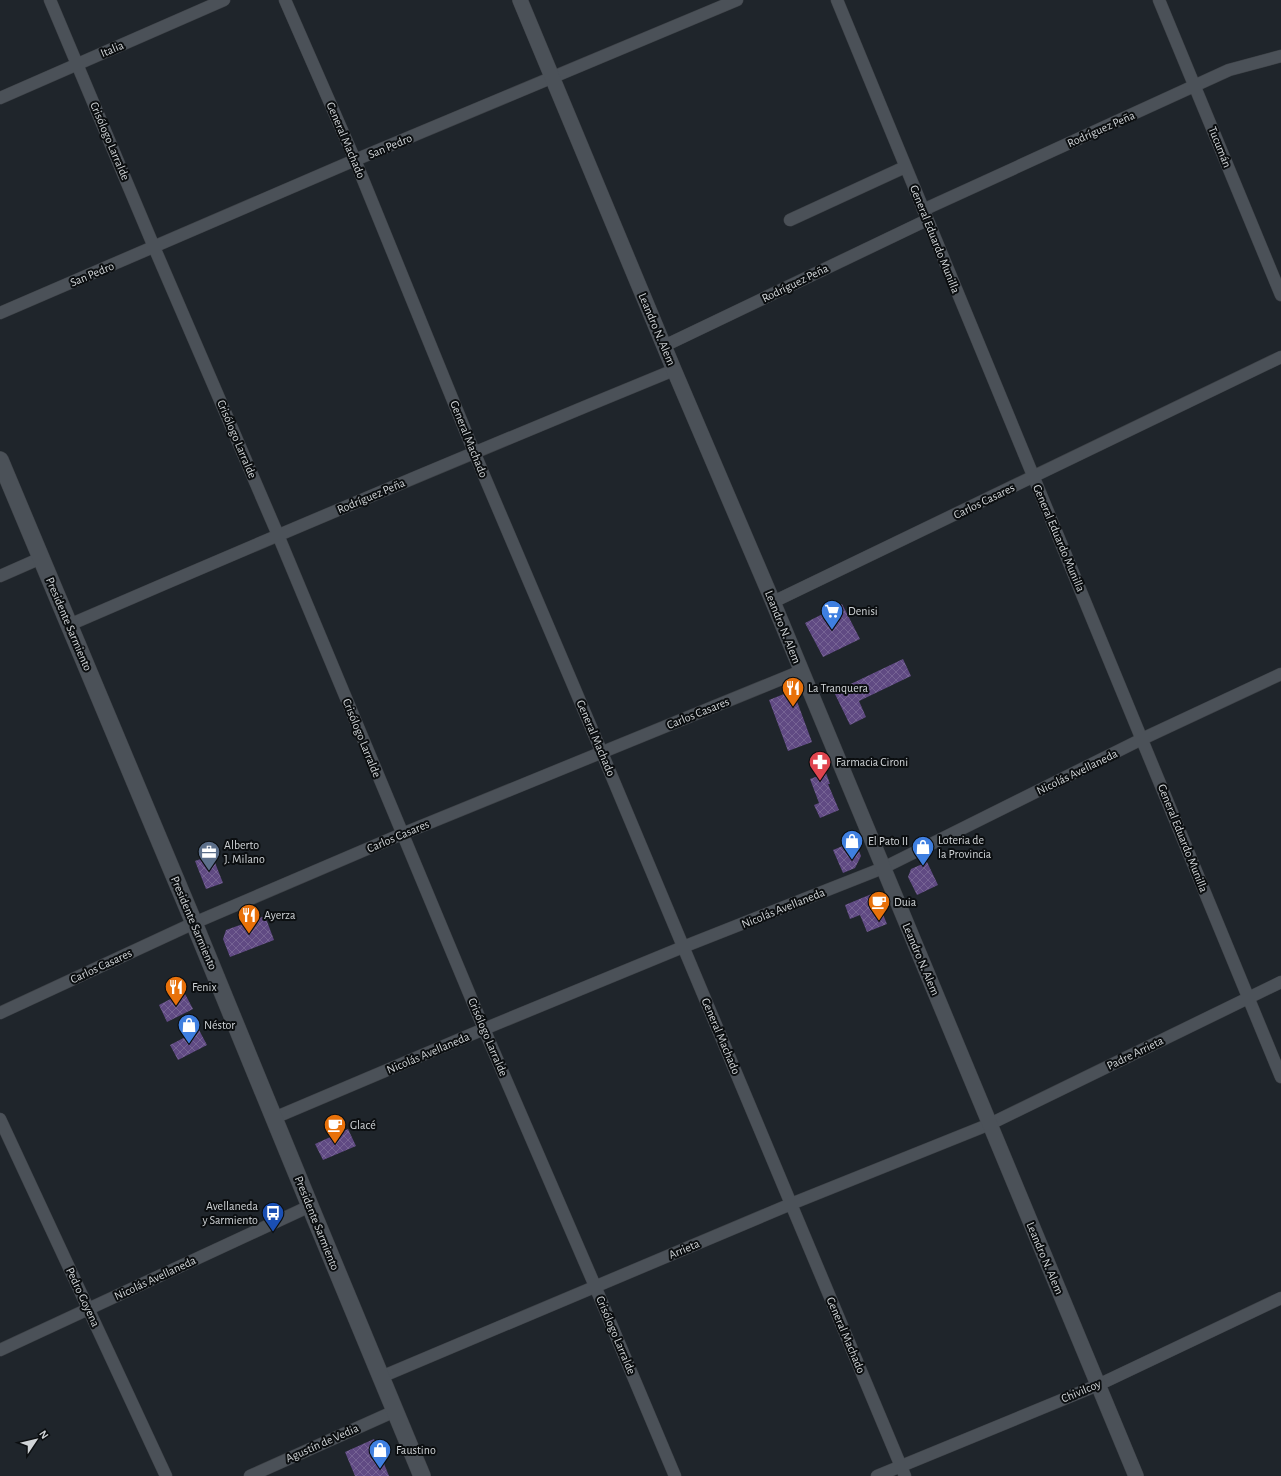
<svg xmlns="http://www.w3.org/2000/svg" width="1281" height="1476" font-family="'Alegreya Sans',sans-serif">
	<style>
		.building { fill: url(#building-cross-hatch) }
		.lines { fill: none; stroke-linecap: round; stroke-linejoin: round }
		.minor-casing { stroke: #3d4146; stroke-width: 13 }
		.tertiary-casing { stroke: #3d4146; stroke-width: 16 }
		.secondary-casing { stroke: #3d4146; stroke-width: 18 }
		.minor { stroke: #4b5158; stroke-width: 12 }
		.tertiary { stroke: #4b5158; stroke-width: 15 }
		.secondary { stroke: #4b5158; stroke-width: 17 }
		.labels { text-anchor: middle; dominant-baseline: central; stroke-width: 4; stroke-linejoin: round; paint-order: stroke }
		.street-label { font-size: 12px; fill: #d0d4d7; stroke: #0b0e10 }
		.poi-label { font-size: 12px; fill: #d0d4d7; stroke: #0b0e10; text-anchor: start }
	</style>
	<defs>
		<pattern id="building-cross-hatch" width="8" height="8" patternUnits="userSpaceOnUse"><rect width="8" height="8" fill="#604a83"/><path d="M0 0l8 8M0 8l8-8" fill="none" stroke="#766394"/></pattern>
	</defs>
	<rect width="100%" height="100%" fill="#1f252b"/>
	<path class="building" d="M842,604L860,639L823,657L805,623Z
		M903,659L911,676L859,701L866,717L850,725L834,692Z
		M789,692L795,696L812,742L788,751L769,700Z
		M826,773L830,784H828L839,810L820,818L814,805L819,803L810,779Z
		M855,841L861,856L855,868L843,873L833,850Z
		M212,855L223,883L206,889L195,861Z
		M927,862L938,885L917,895L908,877L911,869Z
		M874,893L887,924L867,932L860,915L850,919L845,905Z
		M265,916L274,940L230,957L223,939L226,930Z
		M184,992L193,1009L167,1022L159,1005Z
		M199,1030L207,1045L178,1060L170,1045Z
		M348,1129L356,1146L323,1160L315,1144Z
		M374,1439L389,1476H355L345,1452Z"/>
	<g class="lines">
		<g class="minor-casing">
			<path id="minor" d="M50,0L154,247L278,535L484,1029L595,1286L675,1476
				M285,0L355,160L474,452L602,753L905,1476
				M837,0L1281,1077
				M1159,0L1281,295
				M0,98L224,0
				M923,210L1229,70L1281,56
				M790,220L905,167
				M0,313L355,160L737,0
				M664,346L927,220
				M0,576L41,558
				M773,602L1281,357
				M69,625C270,538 472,453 674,370
				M0,1013L194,923L402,834L801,671
				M274,1118L484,1029L683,947L883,868L1142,739L1281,674
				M0,1119L166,1476
				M0,1350L310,1206
				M381,1377L791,1204L990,1124L1281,982
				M250,1476L395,1411
				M877,1476L1098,1385L1281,1298"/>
		</g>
		<g class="tertiary-casing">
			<path id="tertiary" d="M520,0L674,370L773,602L1136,1476"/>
		</g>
		<g class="secondary-casing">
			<path id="secondary" d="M0,460L194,923L310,1206L422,1476"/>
		</g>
		<use href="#minor" class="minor"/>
		<use href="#tertiary" class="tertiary"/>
		<use href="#secondary" class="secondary"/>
	</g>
	<defs>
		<g id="supermarket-pin" transform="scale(1.15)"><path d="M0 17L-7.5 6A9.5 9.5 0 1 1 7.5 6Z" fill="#3f7fe0" stroke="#0b0e10"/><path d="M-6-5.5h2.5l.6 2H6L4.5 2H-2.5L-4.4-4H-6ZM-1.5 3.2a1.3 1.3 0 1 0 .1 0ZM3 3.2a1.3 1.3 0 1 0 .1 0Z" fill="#fff"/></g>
		<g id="restaurant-pin" transform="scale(1.15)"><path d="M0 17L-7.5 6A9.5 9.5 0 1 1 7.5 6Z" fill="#e8710a" stroke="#0b0e10"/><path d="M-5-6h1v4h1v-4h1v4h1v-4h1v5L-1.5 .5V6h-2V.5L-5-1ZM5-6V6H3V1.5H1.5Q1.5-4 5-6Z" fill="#fff"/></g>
		<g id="pharmacy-pin" transform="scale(1.15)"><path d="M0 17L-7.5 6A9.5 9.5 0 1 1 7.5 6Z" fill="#e0444e" stroke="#0b0e10"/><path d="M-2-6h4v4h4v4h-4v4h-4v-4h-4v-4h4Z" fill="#fff"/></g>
		<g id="shop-pin" transform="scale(1.15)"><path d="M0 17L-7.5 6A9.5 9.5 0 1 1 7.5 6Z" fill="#3f7fe0" stroke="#0b0e10"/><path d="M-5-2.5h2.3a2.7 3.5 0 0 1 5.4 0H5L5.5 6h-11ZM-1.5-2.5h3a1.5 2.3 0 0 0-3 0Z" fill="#fff"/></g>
		<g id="office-pin" transform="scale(1.15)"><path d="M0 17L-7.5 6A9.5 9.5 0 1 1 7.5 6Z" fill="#5c6f8a" stroke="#0b0e10"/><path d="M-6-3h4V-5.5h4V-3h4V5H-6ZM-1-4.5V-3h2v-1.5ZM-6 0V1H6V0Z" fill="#fff"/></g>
		<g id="cafe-pin" transform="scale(1.15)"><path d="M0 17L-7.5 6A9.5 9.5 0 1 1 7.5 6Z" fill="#e8710a" stroke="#0b0e10"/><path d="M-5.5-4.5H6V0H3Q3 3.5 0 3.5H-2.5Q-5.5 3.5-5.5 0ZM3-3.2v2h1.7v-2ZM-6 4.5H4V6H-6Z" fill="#fff"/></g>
		<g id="bus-pin" transform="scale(1.15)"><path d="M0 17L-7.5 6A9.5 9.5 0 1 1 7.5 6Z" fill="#1a4fb4" stroke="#0b0e10"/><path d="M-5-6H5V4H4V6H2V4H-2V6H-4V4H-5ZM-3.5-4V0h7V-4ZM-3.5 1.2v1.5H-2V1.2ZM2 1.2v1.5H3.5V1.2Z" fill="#fff"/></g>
	</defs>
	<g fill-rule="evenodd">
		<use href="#supermarket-pin" x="832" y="611"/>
		<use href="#restaurant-pin" x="793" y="688"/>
		<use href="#pharmacy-pin" x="820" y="762"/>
		<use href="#shop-pin" x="852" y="841"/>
		<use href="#shop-pin" x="923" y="847"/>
		<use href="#office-pin" x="209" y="852"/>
		<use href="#cafe-pin" x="879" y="902"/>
		<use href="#restaurant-pin" x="249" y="915"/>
		<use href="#restaurant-pin" x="176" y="987"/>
		<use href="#shop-pin" x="189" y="1025"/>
		<use href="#cafe-pin" x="335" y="1125"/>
		<use href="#bus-pin" x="273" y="1213"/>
		<use href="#shop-pin" x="380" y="1450"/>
	</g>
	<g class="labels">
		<g class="street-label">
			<text transform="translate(112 49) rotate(-23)">Italia</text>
			<text transform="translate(1101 129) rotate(-24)">Rodríguez Peña</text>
			<text transform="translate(346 140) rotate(67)">General Machado</text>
			<text transform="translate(110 141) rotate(67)">Crisólogo Larralde</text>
			<text transform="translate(390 146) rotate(-23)">San Pedro</text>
			<text transform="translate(1220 147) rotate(68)">Tucumán</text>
			<text transform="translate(935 239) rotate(68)">General Eduardo Munilla</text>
			<text transform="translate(92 274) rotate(-23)">San Pedro</text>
			<text transform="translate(795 283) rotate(-26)">Rodríguez Peña</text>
			<text transform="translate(657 329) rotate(67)">Leandro N. Alem</text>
			<text transform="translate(237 439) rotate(67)">Crisólogo Larralde</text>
			<text transform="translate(469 439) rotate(68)">General Machado</text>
			<text transform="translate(371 496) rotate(-23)">Rodríguez Peña</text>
			<text transform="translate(984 501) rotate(-26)">Carlos Casares</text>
			<text transform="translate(1059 538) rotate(67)">General Eduardo Munilla</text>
			<text transform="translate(69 624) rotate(67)">Presidente Sarmiento</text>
			<text transform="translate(783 627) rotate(68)">Leandro N. Alem</text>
			<text transform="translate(698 713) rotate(-22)">Carlos Casares</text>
			<text transform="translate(362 738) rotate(68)">Crisólogo Larralde</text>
			<text transform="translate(596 738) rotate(67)">General Machado</text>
			<text transform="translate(1077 772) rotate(-26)">Nicolás Avellaneda</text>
			<text transform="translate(398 836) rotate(-23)">Carlos Casares</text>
			<text transform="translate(1183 838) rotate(68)">General Eduardo Munilla</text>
			<text transform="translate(783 908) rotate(-22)">Nicolás Avellaneda</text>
			<text transform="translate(194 923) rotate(67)">Presidente Sarmiento</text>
			<text transform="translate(921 959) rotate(67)">Leandro N. Alem</text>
			<text transform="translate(101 966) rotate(-25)">Carlos Casares</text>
			<text transform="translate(721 1036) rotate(67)">General Machado</text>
			<text transform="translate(488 1037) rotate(67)">Crisólogo Larralde</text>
			<text transform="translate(428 1053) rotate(-23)">Nicolás Avellaneda</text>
			<text transform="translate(1135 1053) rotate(-26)">Padre Arrieta</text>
			<text transform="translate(317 1223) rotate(68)">Presidente Sarmiento</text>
			<text transform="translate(684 1249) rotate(-23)">Arrieta</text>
			<text transform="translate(1045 1258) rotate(67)">Leandro N. Alem</text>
			<text transform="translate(155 1278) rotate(-25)">Nicolás Avellaneda</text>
			<text transform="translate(83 1297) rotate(65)">Pedro Goyena</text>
			<text transform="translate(616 1335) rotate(67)">Crisólogo Larralde</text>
			<text transform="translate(846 1335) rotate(67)">General Machado</text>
			<text transform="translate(1081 1391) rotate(-23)">Chivilcoy</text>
			<text transform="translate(322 1443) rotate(-24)">Agustín de Vedia</text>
		</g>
		<g class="poi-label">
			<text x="848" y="611">Denisi</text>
			<text x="808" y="688">La Tranquera</text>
			<text x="836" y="762">Farmacia Cironi</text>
			<text x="938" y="840">Loteria de<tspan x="938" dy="14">la Provincia</tspan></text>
			<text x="868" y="841">El Pato II</text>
			<text x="224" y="845">Alberto<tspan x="224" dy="14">J. Milano</tspan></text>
			<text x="894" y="902">Duia</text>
			<text x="264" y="915">Ayerza</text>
			<text x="192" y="987">Fenix</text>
			<text x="204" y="1025">Néstor</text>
			<text x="350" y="1125">Glacé</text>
			<text x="258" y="1206" text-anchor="end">Avellaneda<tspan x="258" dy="14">y Sarmiento</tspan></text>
			<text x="396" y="1450">Faustino</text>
		</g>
	</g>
	<g transform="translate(36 1440) rotate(55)" stroke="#0b0e10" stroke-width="3" paint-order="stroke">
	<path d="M0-3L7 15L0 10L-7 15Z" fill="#d0d4d7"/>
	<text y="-6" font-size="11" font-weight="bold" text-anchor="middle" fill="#d0d4d7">N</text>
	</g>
</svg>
